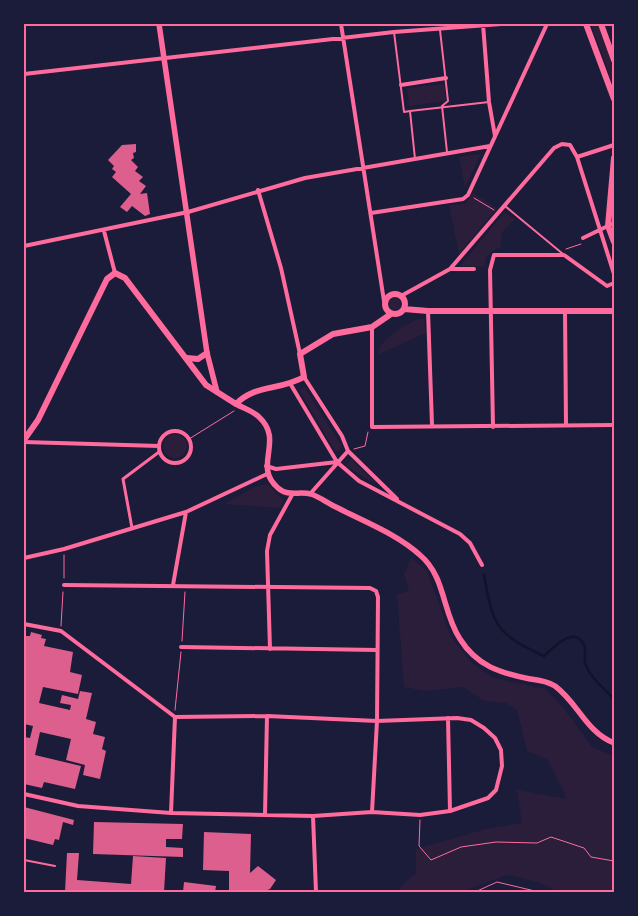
<svg xmlns="http://www.w3.org/2000/svg" width="638" height="916" font-family="'Varela Round',sans-serif">
	<style>
		.green { fill: #2a1e3b }
		.lines { fill: none; stroke-linecap: round; stroke-linejoin: round }
		.stream { stroke: #12122b; stroke-width: 2.5 }
		.building { fill: #dd5f8e }
		.path { stroke: #ff6b9d; stroke-width: 1 }
		.service { stroke: #ff6b9d; stroke-width: 2 }
		.pedestrian { stroke: #ff6b9d; stroke-width: 3 }
		.minor { stroke: #ff6b9d; stroke-width: 4 }
		.secondary { stroke: #ff6b9d; stroke-width: 5.5 }
		.primary { stroke: #ff6b9d; stroke-width: 6 }
		.neatline { fill: none; stroke: #ff6b9d; stroke-width: 2 }
	</style>
	<rect width="100%" height="100%" fill="#1b1b3a"/>
	<path class="green" d="M591,24H598L614,69V87Z
		M444,84L446,101L409,106L407,88Z
		M481,154L465,188L459,157Z
		M473,193L497,208L459,254L449,205L465,204Z
		M504,213L515,219L502,232L500,248C491,251 483,256 485,267L460,266Z
		M387 304a7 7 0 1 1 14 0a7 7 0 1 1-14 0Z
		M418,319H424L426,333L377,355C380,338 403,326 418,319Z
		M304,387L342,446L339,451H335L299,390Z
		M163 446a12 12 0 1 1 24 0a12 12 0 1 1-24 0Z
		M351,459L375,482V484L346,466Z
		M267,484L283,500L281,508L224,504L257,486Z
		M411,558L427,571L451,637L472,663L494,678L545,689L562,706L592,747L614,756V892H559L538,882L507,875L461,892H399L403,884L416,873V849L486,829L522,823L517,790L567,799L548,760L527,751L517,710L506,703L484,701L464,687L425,691L404,687L397,594L409,591L404,574Z"/>
	<g class="lines">
		<path class="stream" d="M484,575C493,626 496,634 544,656C553,648 573,626 583,643C587,649 584,656 585,662C588,676 605,689 614,699"/>
	</g>
	<path class="building" d="M136,144V152L133,153L134,158L131,160L138,167L135,171L143,177L139,181L146,186L140,194L147,193L150,214L145,216L132,206L127,212L120,207L131,194L112,177L116,172L112,169L114,166L108,160L122,145Z
		M31,632L42,635L41,638L46,639L44,646L73,652L70,672L82,675L78,694L43,687L39,703L70,710L71,705L60,703L62,695L78,699L80,691L92,693L86,719L96,722L93,734L105,737L102,749L106,751L100,779L83,775L85,765L66,760L71,739L40,732L35,755L81,766L75,789L44,782L42,788L24,784V737L30,738L33,726L24,724V643L26,636H30Z
		M24,807L74,820L73,825L63,822L59,840L55,839L53,845L24,838Z
		M94,822L183,824L182,839H166V847L183,848V857L93,854Z
		M204,832L251,834L250,873L258,866L276,880L270,889L262,892H229V871L203,870Z
		M67,853H79L77,880L131,884L133,856L166,858L164,892H65Z
		M184,882L216,886L215,892H183Z"/>
	<g class="lines">
		<path class="path" d="M474,198L494,210
			M566,249L581,244
			M189,439L234,411
			M354,449L365,446L368,432
			M64,578V555
			M61,626L63,592
			M182,641L185,592
			M175,710L181,652
			M420,820L419,846L431,860L461,847L496,842L537,843L551,837L584,848L591,857L614,861
			M475,892L497,882L539,892"/>
		<path class="service" d="M440,30L448,101L442,106L447,152
			M394,32L404,112L410,111L415,159
			M410,111L489,102
			M505,206L563,254
			M24,860L55,866"/>
		<path class="pedestrian" d="M132,528L123,479L159,452"/>
		<path class="minor" d="M341,24L384,301
			M483,24L489,102L495,136
			M24,74L394,32L501,24
			M401,85L446,78
			M577,157L614,145
			M258,190L281,268L300,354
			M371,213L463,199L468,195L547,24
			M104,231L115,273
			M583,238L614,223
			M24,246L188,212L305,178L490,146
			M450,269H474
			M401,296L450,269L554,148L562,144L570,145L577,157L614,274
			M428,311L432,425
			M565,311L566,425
			M372,327V427L614,425
			M304,377L342,436L348,451L397,499
			M291,385L337,462L359,481L460,534L470,543L482,565
			M493,427L490,270L494,255H564L607,286L614,283
			M159 447a16 16 0 1 1 32 0a16 16 0 1 1-32 0Z
			M24,442L159,446
			M266,466L276,469L337,462
			M310,494L348,451
			M24,558L64,549L186,512L267,474
			M64,585L370,588L376,591L378,597L377,721L372,812
			M173,585L186,512
			M24,624L61,631L175,717
			M181,647L377,650
			M270,649L267,551L270,535L292,495
			M448,718L450,811
			M24,794L78,806L171,813L313,816L372,812L420,815L450,811L488,798L496,790L502,766L501,750L495,738L484,728L471,720L457,718L377,721L267,716L175,717
			M171,813L175,717
			M265,815L267,716
			M313,816L316,892"/>
		<path class="secondary" d="M159,24L207,353L217,392
			M236,404C243,408 253,411 259,417C285,441 252,466 278,488C288,497 299,491 311,494C320,497 329,504 338,508C365,522 397,534 420,555C446,577 442,612 460,639C477,666 500,673 530,679C538,680 547,681 555,686C578,703 586,732 614,743"/>
		<path class="primary" d="M586,24L614,99
			M601,24L614,60
			M614,158L608,226L614,242
			M385 304a10 10 0 1 1 20 0a10 10 0 1 1-20 0Z
			M404,309L428,311H614
			M187,358L198,359L207,353
			M24,440L38,420L107,279L115,273L125,278L206,385L236,404C256,384 279,391 304,377L300,354L333,334L372,327L391,314"/>
	</g>
	<rect width="638" height="916" fill="none" stroke="#1b1b3a" stroke-width="50"/>
	<rect x="25" y="25" width="588" height="866" class="neatline"/>
</svg>
